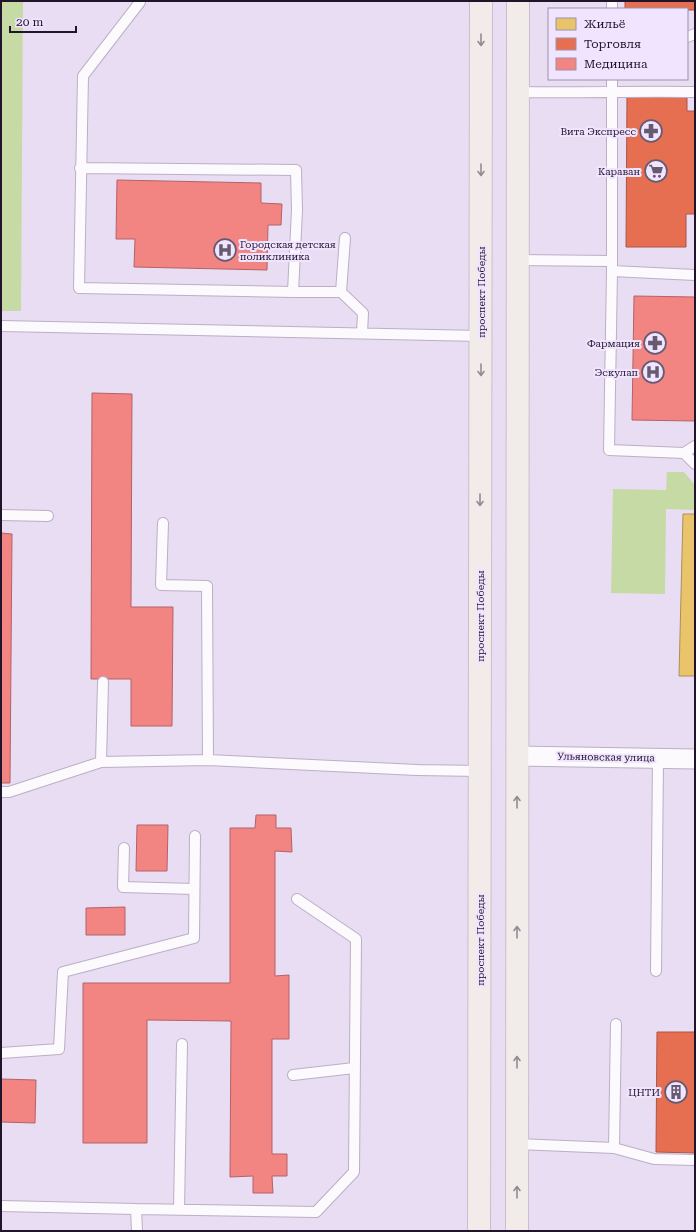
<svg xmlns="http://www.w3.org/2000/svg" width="696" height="1232" font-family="'Roboto Serif',serif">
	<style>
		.green { fill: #c6daa6 }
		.homes { fill: #e9c46a; stroke: #ad8f57 }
		.shops { fill: #e76f51; stroke: #ab5446 }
		.health { fill: #f28482; stroke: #b36268 }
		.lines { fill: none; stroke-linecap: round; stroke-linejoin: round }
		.lane-casing { stroke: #baafc4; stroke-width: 12 }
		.street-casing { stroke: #baafc4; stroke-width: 21 }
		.primary-casing { stroke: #c6c0cc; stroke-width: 24 }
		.lane { stroke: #fcfafd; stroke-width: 10 }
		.street { stroke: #fcfafd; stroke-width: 19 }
		.primary { stroke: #f1ebe9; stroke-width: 22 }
		.oneway { stroke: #938a94 }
		.labels { text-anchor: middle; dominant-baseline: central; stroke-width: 4; stroke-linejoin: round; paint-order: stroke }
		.poi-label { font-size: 10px; fill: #20142b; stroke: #f1e4ff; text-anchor: end }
		.street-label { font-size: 10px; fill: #20142b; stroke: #f1e4ff }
	</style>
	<rect width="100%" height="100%" fill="#e8ddf2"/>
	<path class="green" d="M1,1H23L21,311H1Z
		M667,472H684L695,485V510L666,509L665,594L611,593L613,489L666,490Z"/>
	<path class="homes" d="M683,514H695V676H679Z"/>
	<path class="shops" d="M625,1H695V10H687V9H625Z
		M627,94H687V111H695V214H686V247H626Z
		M657,1032H695V1153L656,1152Z"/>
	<path class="health" d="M117,180L261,183V203L282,204L281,225H268L267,270L134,267L135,239H116Z
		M634,296L695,297V421L632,420Z
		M92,393L132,394L131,607H173L172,726H131V679H91Z
		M1,533L12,534L10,783H1Z
		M256,815H276V828H291L292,852L275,851V976L289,975V1039H272V1154H287V1176H272L273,1193H253V1176L230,1177L231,1021L147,1020V1143H83V983H230V828H255Z
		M137,825H168L167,871H136Z
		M125,907V935H86V908Z
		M1,1079L36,1080L35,1123L1,1122Z"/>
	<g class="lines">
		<g class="lane-casing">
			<path id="lane" d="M140,2L83,76L79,288L293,292
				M612,9V1
				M687,37L695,34
				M612,79V271L609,450L684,453L695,464
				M518,92C577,93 636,91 695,92
				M80,168L296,170L297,210L293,292H341L345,238
				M517,260L611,261
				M612,271L695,275
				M341,292L363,313L362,333
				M1,326L481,336
				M684,453L695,446
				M1,515L48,516
				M163,523L161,585L207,586L208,760
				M101,762L103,682
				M1,792H9L101,762L208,760L417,770L480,771
				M124,848L123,887L194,889
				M656,971L658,758
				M1,1053L59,1049L63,972L194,938L195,836
				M293,1075L354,1068
				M517,1144L614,1148L654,1159L695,1160
				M614,1148L616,1024
				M1,1206L136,1209
				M179,1209L182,1044
				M137,1231L136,1209L316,1212L354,1172L356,939L297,899"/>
		</g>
		<g class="street-casing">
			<path id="street" d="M517,756L695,759"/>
		</g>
		<g class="primary-casing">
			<path id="primary" d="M479,1231L481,1
				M517,1231L518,1"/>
		</g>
		<use href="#lane" class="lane"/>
		<use href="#street" class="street"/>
		<use href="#primary" class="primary"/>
	</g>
	<defs><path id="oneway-shaft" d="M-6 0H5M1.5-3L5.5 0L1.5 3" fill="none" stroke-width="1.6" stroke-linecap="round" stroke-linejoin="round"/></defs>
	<g class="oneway">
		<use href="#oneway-shaft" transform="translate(481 40) rotate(90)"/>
		<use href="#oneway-shaft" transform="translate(481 170) rotate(90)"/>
		<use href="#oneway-shaft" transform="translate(481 370) rotate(90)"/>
		<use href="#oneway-shaft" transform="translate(480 500) rotate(90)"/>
		<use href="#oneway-shaft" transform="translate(517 802) rotate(-90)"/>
		<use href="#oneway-shaft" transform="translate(517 932) rotate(-90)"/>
		<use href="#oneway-shaft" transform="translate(517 1062) rotate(-90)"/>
		<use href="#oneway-shaft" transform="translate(517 1192) rotate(-90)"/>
	</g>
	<defs>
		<g id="pharmacy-ring" transform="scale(1.15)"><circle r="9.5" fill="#f1e4ff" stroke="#665a71" stroke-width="1.5"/><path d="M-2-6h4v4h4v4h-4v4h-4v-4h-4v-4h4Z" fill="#665a71"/></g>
		<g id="supermarket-ring" transform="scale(1.15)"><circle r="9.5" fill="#f1e4ff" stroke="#665a71" stroke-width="1.5"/><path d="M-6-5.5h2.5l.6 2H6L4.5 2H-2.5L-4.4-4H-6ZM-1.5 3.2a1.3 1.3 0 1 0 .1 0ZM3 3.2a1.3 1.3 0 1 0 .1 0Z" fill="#665a71"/></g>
		<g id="hospital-ring" transform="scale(1.15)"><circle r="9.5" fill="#f1e4ff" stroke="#665a71" stroke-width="1.5"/><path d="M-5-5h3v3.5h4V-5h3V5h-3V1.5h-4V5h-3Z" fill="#665a71"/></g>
		<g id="building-ring" transform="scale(1.15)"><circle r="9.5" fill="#f1e4ff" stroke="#665a71" stroke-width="1.5"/><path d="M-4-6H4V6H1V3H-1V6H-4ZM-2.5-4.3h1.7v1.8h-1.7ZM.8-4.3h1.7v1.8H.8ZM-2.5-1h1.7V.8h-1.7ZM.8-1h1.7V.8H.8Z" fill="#665a71"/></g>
	</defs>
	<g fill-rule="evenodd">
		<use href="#pharmacy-ring" x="651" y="131"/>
		<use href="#supermarket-ring" x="656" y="171"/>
		<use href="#hospital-ring" x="225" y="250"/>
		<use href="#pharmacy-ring" x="655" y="343"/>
		<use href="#hospital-ring" x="653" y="372"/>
		<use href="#building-ring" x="676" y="1092"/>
	</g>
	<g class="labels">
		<g class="poi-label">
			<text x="636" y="131">Вита Экспресс</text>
			<text x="640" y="171">Караван</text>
			<text x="240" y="244" text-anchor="start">Городская детская<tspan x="240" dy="12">поликлиника</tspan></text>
			<text x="640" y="343">Фармация</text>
			<text x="638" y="372">Эскулап</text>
			<text x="660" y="1092">ЦНТИ</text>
		</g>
		<g class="street-label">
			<text transform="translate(481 292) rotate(-90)">проспект Победы</text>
			<text transform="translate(480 616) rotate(-90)">проспект Победы</text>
			<text transform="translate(606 757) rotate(1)">Ульяновская улица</text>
			<text transform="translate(480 940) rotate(-90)">проспект Победы</text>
		</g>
	</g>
	<rect width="696" height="1232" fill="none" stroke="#20142b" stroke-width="4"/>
	<rect x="548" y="8" width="140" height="72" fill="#f1e4ff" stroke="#9d91aa"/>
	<rect x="556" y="18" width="20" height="12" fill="#e9c46a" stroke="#9d91aa"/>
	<text x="584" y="28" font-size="12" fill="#20142b">Жильё</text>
	<rect x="556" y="38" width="20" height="12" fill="#e76f51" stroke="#9d91aa"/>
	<text x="584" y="48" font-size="12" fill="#20142b">Торговля</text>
	<rect x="556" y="58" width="20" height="12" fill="#f28482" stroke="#9d91aa"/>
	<text x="584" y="68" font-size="12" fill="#20142b">Медицина</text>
	<path d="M10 26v6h66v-6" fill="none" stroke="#20142b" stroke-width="2"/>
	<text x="16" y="26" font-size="12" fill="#20142b" stroke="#f1e4ff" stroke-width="3" paint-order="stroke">20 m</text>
</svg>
